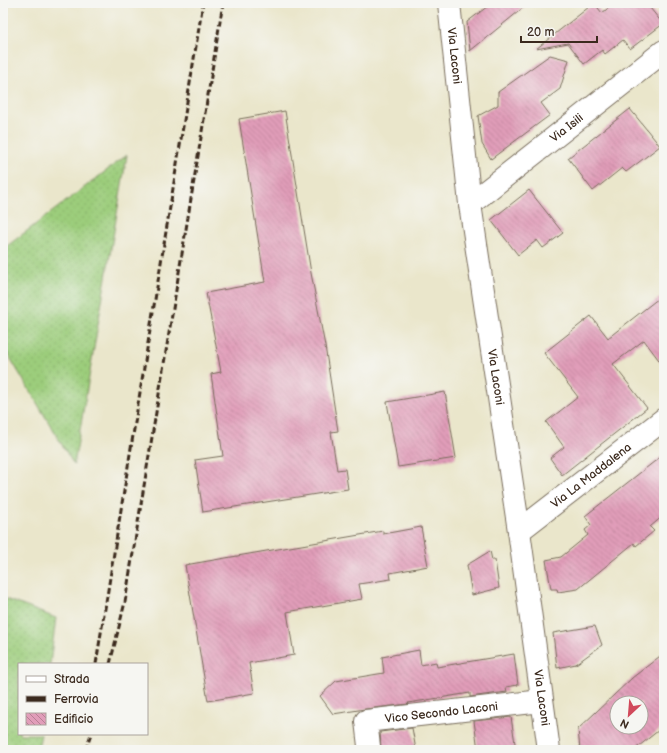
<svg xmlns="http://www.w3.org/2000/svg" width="667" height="753" font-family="'Balsamiq Sans',sans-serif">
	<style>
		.grass { fill: url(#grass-dots); stroke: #6c7c4d }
		.building { fill: url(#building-back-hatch); fill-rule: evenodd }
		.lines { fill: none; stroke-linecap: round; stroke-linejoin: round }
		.minor-casing { stroke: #786c5b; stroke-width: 24 }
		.minor { stroke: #fff; stroke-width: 22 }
		.rail { stroke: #3b2a1e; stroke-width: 3; stroke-dasharray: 6 3; stroke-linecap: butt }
		.labels { text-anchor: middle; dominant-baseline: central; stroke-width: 3; stroke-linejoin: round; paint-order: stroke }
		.street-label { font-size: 12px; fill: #3b2a1e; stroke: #f6f6f2 }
	</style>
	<defs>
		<pattern id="grass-dots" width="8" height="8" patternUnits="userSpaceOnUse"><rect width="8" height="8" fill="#9ccd7c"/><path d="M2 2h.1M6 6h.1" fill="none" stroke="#87b06b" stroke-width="1.8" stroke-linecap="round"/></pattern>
		<pattern id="building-back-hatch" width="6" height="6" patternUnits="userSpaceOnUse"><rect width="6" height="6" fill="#e19db9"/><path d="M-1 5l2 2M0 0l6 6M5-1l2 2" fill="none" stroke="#b88096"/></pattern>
	</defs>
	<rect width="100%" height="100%" fill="#f6f6f2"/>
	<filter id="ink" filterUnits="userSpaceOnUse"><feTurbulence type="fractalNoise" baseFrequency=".025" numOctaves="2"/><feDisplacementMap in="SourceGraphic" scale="8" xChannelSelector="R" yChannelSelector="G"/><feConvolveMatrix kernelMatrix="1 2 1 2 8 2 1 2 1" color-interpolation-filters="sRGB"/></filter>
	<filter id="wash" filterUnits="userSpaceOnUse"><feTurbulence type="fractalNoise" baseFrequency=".012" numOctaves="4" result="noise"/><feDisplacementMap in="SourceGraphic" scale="16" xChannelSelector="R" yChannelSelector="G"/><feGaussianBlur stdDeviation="0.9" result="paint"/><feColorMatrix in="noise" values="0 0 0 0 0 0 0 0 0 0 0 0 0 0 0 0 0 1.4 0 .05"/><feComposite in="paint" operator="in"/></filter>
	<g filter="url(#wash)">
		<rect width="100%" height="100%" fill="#eae6cb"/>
		<path class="grass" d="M127,155L74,465L3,346V249Z
			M3,598L56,618L50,664H19V734H41L38,750H3Z"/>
		<g id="blocks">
			<path class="building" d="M492,3H529L470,51L467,22Z
				M594,3L602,13L615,3H646L663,24L630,49L623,40L605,54L602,50L584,64L568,43L536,49Z
				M550,55L569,60L560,89L541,103L550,115L491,159L482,144L478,116L498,105V92Z
				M630,109L660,146L626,172L622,168L593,191L568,158Z
				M285,111L311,273L325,346L338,431L331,432L337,470L345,469L348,489L203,512L195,460L223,456L211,374L221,372L206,293L265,282L239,119Z
				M529,190L563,233L543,248L537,240L518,255L491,220Z
				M664,294V367L644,340L613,364L647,408L562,475L550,458L564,447L546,422L578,397L544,353L591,316L608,338Z
				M445,392L456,458L398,467L387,402Z
				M664,454V515L650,527L654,531L636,546L634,543L578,589L558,592L557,589H551L546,560L561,557L588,535L585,530L591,525L585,516Z
				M421,527L428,566L390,573L391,579L359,584L362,599L287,612L294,655L249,663L254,693L208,701L185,565L383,531V534Z
				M490,551L492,560H495L499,588L472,595L467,565Z
				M595,626L602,645L576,664L557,668L553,633Z
				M419,650L421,665L436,662L437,667L514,654L518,685L506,687L507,692L470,697V693L408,703L409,704L365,709L333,714L320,696L336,681L384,673L382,657Z
				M664,653V726L634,750H580L578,729L632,678ZM617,703H641V727H617Z
				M511,717L516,750H478L474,721Z
				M412,728L416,750H381L380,732Z"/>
		</g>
	</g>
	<g filter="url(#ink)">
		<use href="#blocks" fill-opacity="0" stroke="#786c5b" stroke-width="1"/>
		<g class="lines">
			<g class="minor-casing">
				<g id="minor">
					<path id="s1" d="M449,3L470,204L519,531L549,750"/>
					<path id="s2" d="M470,204L664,51"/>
					<path id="s3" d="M519,531L664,419"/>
					<path id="s4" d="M369,746L366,721L542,701"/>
				</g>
			</g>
			<use href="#minor" class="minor"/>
			<path class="rail" d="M96,664L203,3
				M110,664L125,602L223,3
				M86,750L91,734"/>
		</g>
	</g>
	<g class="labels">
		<g class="street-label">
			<text stroke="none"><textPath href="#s1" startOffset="53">Via Laconi</textPath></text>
			<text stroke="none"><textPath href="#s2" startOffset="123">Via Isili</textPath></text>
			<text stroke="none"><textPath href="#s1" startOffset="377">Via Laconi</textPath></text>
			<text stroke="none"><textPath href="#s3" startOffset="91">Via La Maddalena</textPath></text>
			<text stroke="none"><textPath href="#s1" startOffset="701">Via Laconi</textPath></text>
			<text stroke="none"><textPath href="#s4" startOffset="101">Vico Secondo Laconi</textPath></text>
		</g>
	</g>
	<rect width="667" height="753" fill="none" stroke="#f6f6f2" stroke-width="16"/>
	<rect x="18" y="663" width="130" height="72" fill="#f6f6f2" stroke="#aba49d"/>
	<rect x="26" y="676" width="20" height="6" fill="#ffffff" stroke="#aba49d"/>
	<text x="54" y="683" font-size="12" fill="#3b2a1e">Strada</text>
	<rect x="26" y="696" width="20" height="6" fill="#3b2a1e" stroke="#aba49d"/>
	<text x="54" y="703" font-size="12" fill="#3b2a1e">Ferrovia</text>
	<rect x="26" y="713" width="20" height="12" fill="url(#building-back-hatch)" stroke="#aba49d"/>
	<text x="54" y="723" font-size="12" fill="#3b2a1e">Edificio</text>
	<g transform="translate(629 715) rotate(206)"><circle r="19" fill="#f6f6f2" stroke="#aba49d"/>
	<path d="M0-3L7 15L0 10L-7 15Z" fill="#d1495b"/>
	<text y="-6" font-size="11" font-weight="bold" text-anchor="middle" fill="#3b2a1e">N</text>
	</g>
	<path d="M521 36v6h76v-6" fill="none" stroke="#3b2a1e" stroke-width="2"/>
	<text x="527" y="36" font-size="12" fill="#3b2a1e" stroke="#f6f6f2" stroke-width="3" paint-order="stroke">20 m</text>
</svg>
